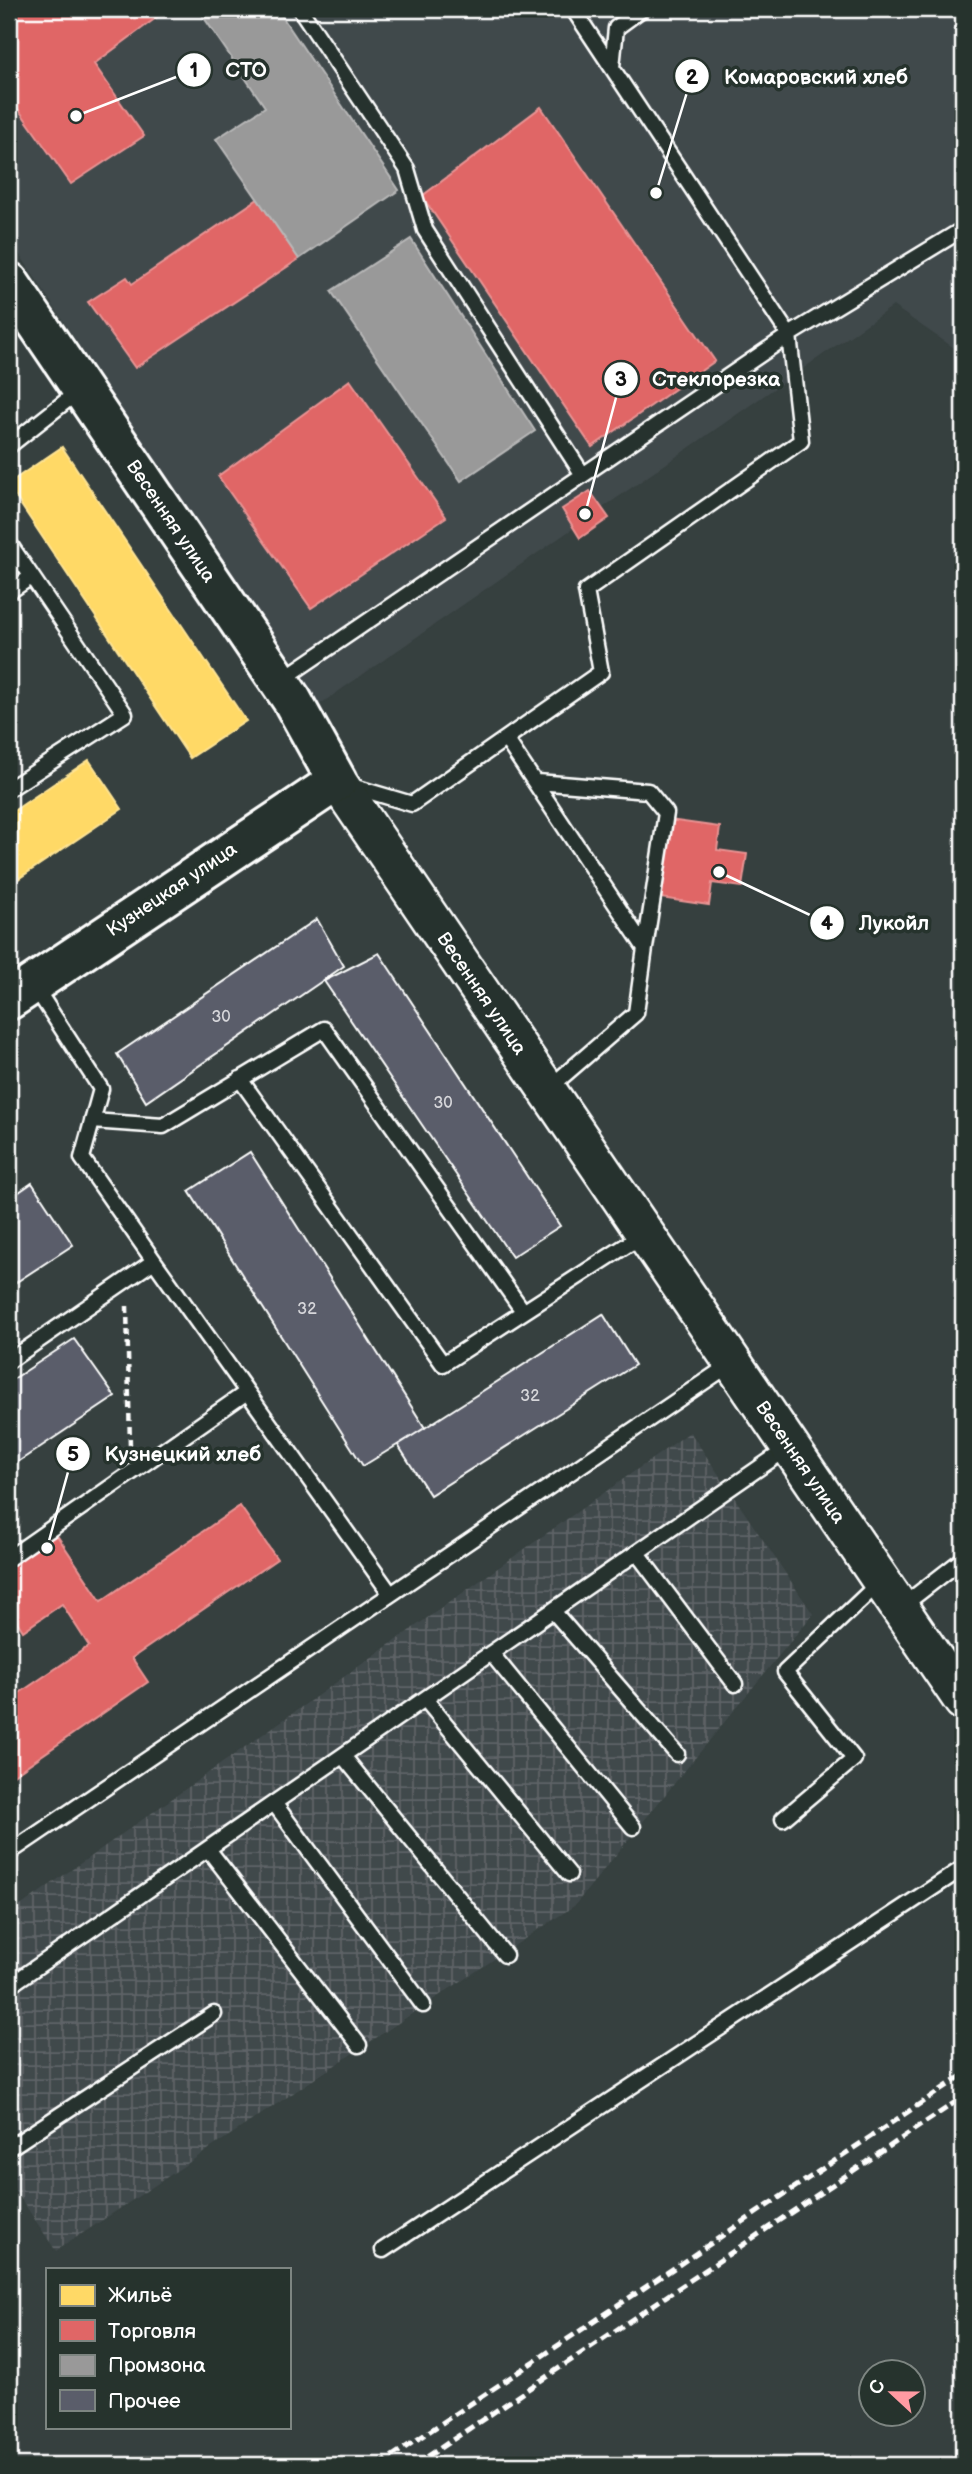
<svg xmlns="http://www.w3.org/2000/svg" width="972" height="2474" font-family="'Balsamiq Sans',sans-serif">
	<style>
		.built { fill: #41494c }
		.industrial { fill: url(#industrial-grid) }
		.homes { fill: #ffd966; stroke: #ffe494; stroke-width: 2 }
		.shops { fill: #e06666; stroke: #e99494; stroke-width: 2 }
		.industry { fill: #999; stroke: #b8b8b8; stroke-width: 2 }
		.building { fill: #5a5d6a; stroke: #fff; stroke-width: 2 }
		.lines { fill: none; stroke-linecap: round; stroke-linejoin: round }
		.service-casing { stroke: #fff; stroke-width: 19 }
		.tertiary-casing { stroke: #fff; stroke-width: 42 }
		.secondary-casing { stroke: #fff; stroke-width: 44 }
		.path { stroke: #fff; stroke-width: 4.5; stroke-dasharray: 7 5; stroke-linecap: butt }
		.service { stroke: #26332d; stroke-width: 14 }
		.tertiary { stroke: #26332d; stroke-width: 37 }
		.secondary { stroke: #26332d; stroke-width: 38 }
		.rail { stroke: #fff; stroke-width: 5; stroke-dasharray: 10 5; stroke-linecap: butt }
		.labels { text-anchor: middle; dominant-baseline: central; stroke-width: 7; stroke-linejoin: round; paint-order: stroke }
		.number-label { font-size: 16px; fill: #d6d6da }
		.street-label { font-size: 19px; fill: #fff; stroke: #26332d }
		.leader { fill: none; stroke: #fff; stroke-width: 2.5 }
		.callout-dot { fill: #fff; stroke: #26332d; stroke-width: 2.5 }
		.mark-label { font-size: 21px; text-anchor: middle; font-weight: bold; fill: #111 }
		.callout-label { font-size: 21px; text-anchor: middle; font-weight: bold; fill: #fff; stroke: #26332d; stroke-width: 7; stroke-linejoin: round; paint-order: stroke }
	</style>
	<defs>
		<pattern id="industrial-grid" width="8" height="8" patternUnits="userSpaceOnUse" patternTransform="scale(1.75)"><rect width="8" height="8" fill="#41494c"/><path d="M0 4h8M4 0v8" fill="none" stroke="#5e6467"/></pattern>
	</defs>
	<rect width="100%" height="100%" fill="#36403f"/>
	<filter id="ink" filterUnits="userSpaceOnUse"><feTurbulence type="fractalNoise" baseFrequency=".0143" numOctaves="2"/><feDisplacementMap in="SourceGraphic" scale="14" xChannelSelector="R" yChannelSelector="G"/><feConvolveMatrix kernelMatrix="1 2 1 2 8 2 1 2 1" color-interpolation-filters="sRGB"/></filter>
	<g filter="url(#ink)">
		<path class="built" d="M9,9H963V354L893,306L316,707L9,238Z"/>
		<path class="industrial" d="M690,1432L813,1614L574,1906L56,2251L9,2181V1914Z"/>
		<path class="homes" d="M62,447L246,721L190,758L9,487V483Z
			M89,760L122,809L9,885V814Z"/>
		<path class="shops" d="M9,9H168L94,64L144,136L71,184L9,96Z
			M541,107L715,361L592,447L422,196Z
			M258,199L299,259L135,368L88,302L127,277L132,284Z
			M350,380L446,517L311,608L218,476Z
			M590,491L609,518L580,538L562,509Z
			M669,820L720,827L717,850L747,854L742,887L712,883L709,905L660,898Z
			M240,1506L277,1559L132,1658L148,1682L9,1778V1700L89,1646L62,1604L23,1631L9,1609V1566L56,1534L101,1601Z"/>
		<path class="industry" d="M198,9H277L399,190L299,259L216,139L265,107Z
			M411,239L535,431L461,481L331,291Z"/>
		<path class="building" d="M317,919L344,966L146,1102L117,1054Z
			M379,953L560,1226L512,1257L324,981Z
			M250,1152L425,1428L363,1466L189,1191Z
			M32,1183L73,1245L9,1287V1199Z
			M603,1314L635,1365L430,1495L398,1445Z
			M74,1339L115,1397L9,1468V1382Z"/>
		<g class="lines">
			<g class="service-casing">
				<path id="service" d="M300,9L407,169L425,230L583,475
					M612,67L616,28L642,9
					M9,446L80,390
					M9,543L125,714L9,789
					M9,592L31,577
					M280,681L789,335L963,229
					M506,739L645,948L636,1013L548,1089
					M537,782L648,791L666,813L645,948
					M348,785L412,804L601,672L586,591L801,441L789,335L573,9
					M240,1079L443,1364L644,1234
					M92,1121L163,1126L324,1029L523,1311
					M154,1261L390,1593
					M9,1361L154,1261L82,1158L101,1089L33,984
					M637,1553L735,1684
					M9,1558L247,1392
					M901,1607L963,1559
					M553,1611L677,1754
					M491,1653L633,1827
					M425,1699L569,1874
					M343,1756L505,1955
					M274,1803L423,2005
					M783,1819L854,1759L785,1672L880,1582
					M208,1849L359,2045
					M9,1853L732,1363
					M9,1986L788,1448
					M9,2141L14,2145L214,2014
					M383,2250L963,1868"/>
			</g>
			<g class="tertiary-casing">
				<g id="tertiary">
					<path id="s1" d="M337,781L963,1701"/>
				</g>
			</g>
			<g class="secondary-casing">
				<g id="secondary">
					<path id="s2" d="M9,282L292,700L337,781L9,1000"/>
				</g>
			</g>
			<path class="path" d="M127,1306L130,1447
				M9,1522L21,1523"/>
			<use href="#service" class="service"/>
			<use href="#tertiary" class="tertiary"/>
			<use href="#secondary" class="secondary"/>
			<path class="rail" d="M379,2465L963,2075
				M415,2465L963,2097"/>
		</g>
	</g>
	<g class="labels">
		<g class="number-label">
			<text x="221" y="1017">30</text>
			<text x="443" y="1103">30</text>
			<text x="307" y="1309">32</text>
			<text x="530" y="1396">32</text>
		</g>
		<g class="street-label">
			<text stroke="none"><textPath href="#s2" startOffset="289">Весенняя улица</textPath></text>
			<text transform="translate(172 890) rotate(-34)">Кузнецкая улица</text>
			<text stroke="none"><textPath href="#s1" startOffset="257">Весенняя улица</textPath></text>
			<text stroke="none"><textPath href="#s1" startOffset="824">Весенняя улица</textPath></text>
		</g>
	</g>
	<path class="leader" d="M76 116L194 70M656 193L692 76M585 514L621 379M719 872L827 923M47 1548L73 1454"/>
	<g class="callout-dot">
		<circle cx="76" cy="116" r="7"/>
		<circle cx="656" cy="193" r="7"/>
		<circle cx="585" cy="514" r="7"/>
		<circle cx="719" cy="872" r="7"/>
		<circle cx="47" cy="1548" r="7"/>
		<circle cx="194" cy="70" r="18"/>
		<circle cx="692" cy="76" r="18"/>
		<circle cx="621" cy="379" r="18"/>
		<circle cx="827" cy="923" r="18"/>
		<circle cx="73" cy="1454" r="18"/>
	</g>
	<g class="mark-label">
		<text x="194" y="77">1</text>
		<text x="692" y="84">2</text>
		<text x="621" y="386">3</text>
		<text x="827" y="930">4</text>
		<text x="73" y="1461">5</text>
	</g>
	<g class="callout-label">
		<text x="246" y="77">СТО</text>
		<text x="816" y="84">Комаровский хлеб</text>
		<text x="716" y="386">Стеклорезка</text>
		<text x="894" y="930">Лукойл</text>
		<text x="183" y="1461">Кузнецкий хлеб</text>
	</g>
	<rect width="972" height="2474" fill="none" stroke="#26332d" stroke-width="35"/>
	<rect x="18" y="18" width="937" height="2439" fill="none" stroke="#fff" stroke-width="2.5" filter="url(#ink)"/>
	<rect x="46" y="2268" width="245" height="161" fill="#26332d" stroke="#7d8581" stroke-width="2"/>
	<rect x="60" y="2285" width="35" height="21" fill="#ffd966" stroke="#7d8581" stroke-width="2"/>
	<text x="108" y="2302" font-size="21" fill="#ffffff">Жильё</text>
	<rect x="60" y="2320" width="35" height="21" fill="#e06666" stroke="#7d8581" stroke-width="2"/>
	<text x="108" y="2338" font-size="21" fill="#ffffff">Торговля</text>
	<rect x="60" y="2355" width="35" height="21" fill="#999999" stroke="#7d8581" stroke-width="2"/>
	<text x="108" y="2372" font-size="21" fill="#ffffff">Промзона</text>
	<rect x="60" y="2390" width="35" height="21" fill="#5a5d6a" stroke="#7d8581" stroke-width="2"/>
	<text x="108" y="2408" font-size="21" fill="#ffffff">Прочее</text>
	<g transform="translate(892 2393) rotate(292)"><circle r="33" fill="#26332d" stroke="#7d8581" stroke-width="2"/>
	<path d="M0-5L12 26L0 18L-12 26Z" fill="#ff9aa2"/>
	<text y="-10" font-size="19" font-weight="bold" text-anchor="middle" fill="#ffffff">С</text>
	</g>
</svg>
